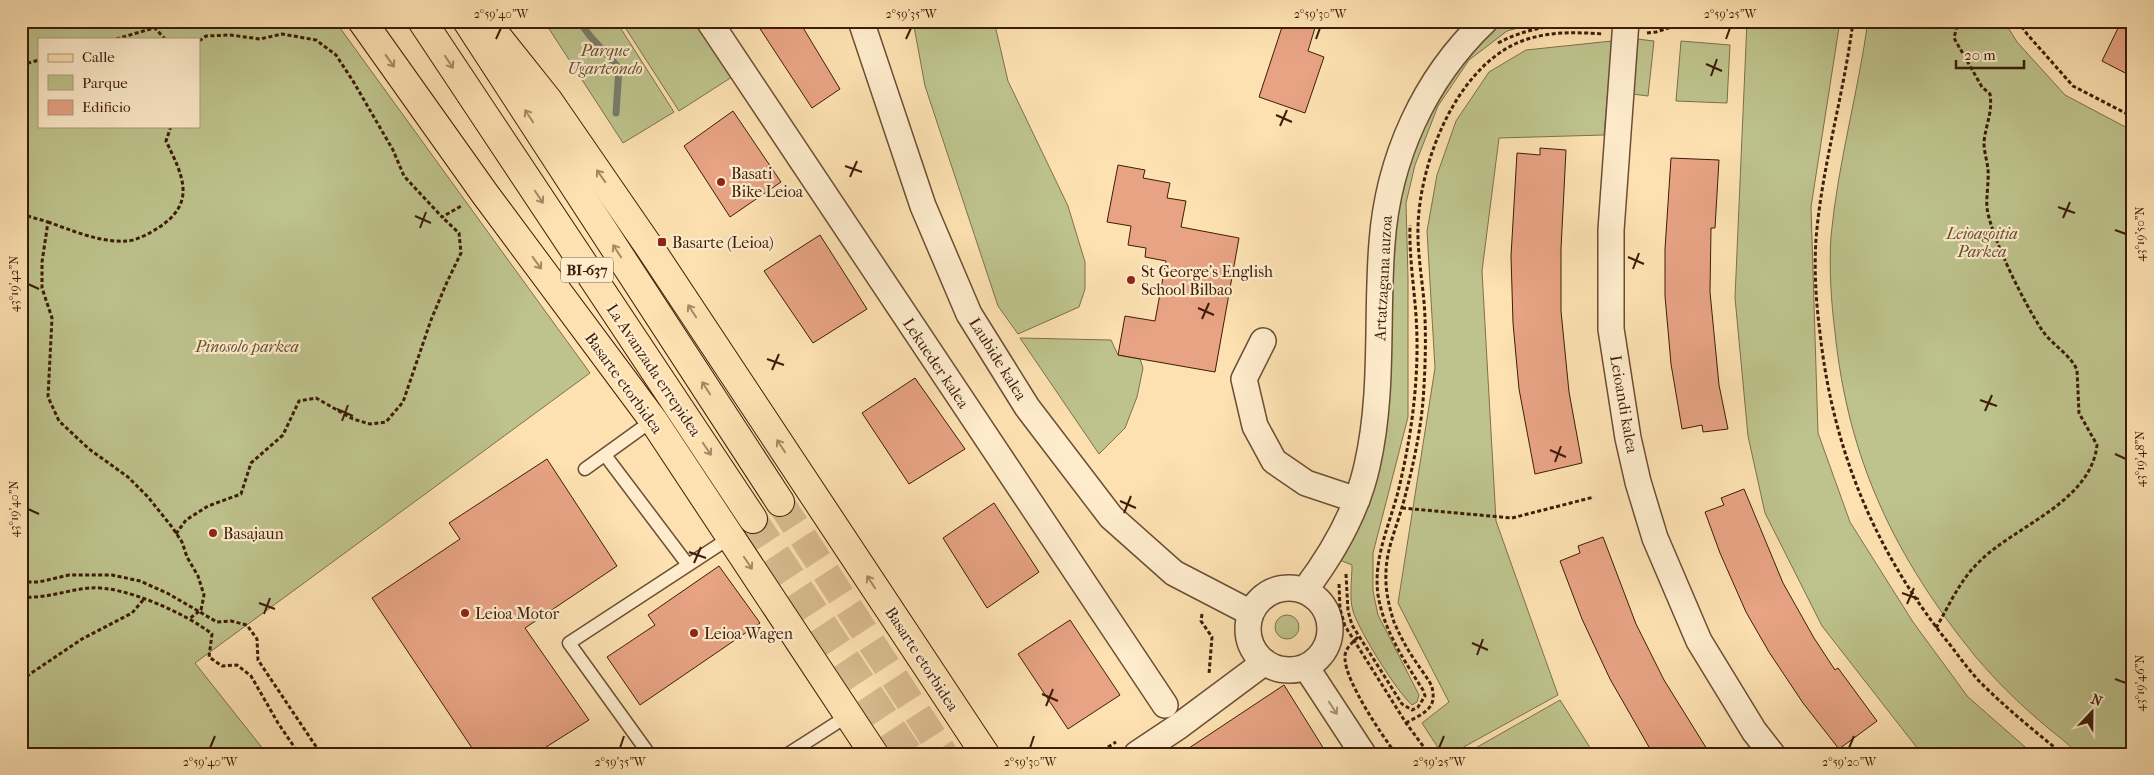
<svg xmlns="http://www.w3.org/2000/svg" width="2154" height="775" font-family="'IM FELL French Canon',serif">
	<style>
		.green { fill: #bec38d; stroke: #7e704b; fill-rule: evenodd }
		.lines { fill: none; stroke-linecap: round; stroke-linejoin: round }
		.stream { stroke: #787d6a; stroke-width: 7 }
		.building { fill: #e7a384; stroke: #3d1c09 }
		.highway-tunnel { stroke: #d7ba8f; stroke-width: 28; stroke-dasharray: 28 14; stroke-linecap: butt }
		.lane-casing { stroke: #6d4d33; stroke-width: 15 }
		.street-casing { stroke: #6d4d33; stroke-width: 28 }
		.primary-casing { stroke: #3d1c09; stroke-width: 30 }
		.highway-casing { stroke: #3d1c09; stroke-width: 30 }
		.path { stroke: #3d1c09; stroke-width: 3; stroke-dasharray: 4 2.5; stroke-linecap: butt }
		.lane { stroke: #feeccc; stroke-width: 12 }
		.street { stroke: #feeccc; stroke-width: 25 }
		.primary { stroke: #fde1b1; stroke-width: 28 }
		.highway { stroke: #fde1b1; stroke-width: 28 }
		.oneway { stroke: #a78865 }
		.oneway2 { stroke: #a78e74 }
		.ticks { fill: none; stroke: #3d1c09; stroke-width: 2 }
		.poi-dot { fill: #8f2418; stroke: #feeccc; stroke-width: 2 }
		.labels { text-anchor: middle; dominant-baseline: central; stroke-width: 4.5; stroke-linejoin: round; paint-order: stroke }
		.shield { fill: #feeccc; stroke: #775a44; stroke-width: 1 }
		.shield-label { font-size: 15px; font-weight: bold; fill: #3d1c09 }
		.park-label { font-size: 16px; font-style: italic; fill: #644e31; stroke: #feeccc }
		.poi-label { font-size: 16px; fill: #3d1c09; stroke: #feeccc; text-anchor: start }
		.street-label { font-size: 16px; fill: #3d1c09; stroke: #feeccc }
		.neatline { fill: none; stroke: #3d1c09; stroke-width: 2 }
		.ticks-label { font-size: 12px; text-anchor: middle; fill: #3d1c09 }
	</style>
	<rect width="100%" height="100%" fill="#fde1b1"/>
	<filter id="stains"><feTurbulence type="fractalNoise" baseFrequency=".004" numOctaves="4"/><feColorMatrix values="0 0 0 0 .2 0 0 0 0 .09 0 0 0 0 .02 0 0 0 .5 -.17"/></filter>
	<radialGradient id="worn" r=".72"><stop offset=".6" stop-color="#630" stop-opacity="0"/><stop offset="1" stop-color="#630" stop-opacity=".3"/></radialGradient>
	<path class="green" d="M21,21H335L590,373L195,663L267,754H21ZM39,39H199V126H39Z
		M544,21H616L674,112L623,143Z
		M621,21H699L735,75L679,111Z
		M913,21H994L1008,81L1068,206L1085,262V289L1079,307L1018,334L998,306L925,86Z
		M1492,21H1543L1507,31L1469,60L1438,106L1415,165L1406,203L1408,278V417L1373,553V591L1378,615L1419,695L1417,702L1412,705C1397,692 1359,631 1353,611C1349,598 1352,579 1352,565L1337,559L1371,475L1388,243L1424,109Z
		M1747,21H1840L1811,207L1818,433L1850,522L1913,622L1968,697L2033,754H1924L1918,749L1822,626L1765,513L1748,436L1735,298Z
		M1868,21H2004L2017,42L2065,95L2133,131V754C2123,754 2088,756 2080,754C2075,752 2068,744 2063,740C2031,715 2001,687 1975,656C1895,557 1848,460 1835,332C1831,301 1829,268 1831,236C1838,163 1858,93 1868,21Z
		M1637,39L1654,41L1648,96L1632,94Z
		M1612,41L1604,135L1499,138L1482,271L1496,521L1558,695L1451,754H1442L1422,723L1449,702L1398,603L1435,368L1427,231L1437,175L1456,121L1489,72L1526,50Z
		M1681,41L1730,45L1727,103L1676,101Z
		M1020,338L1111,340L1118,355L1140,359L1143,368L1137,397L1125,428L1099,454Z
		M1275 627a12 12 0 1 1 24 0a12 12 0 1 1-24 0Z
		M1560,700L1594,754H1465Z"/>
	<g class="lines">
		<path class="stream" d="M579,21L590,36L619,68L616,113"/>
	</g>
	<path class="building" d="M755,21H799L840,89L812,108Z
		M1284,21H1317L1308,51L1324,57L1305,113L1259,97Z
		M2120,24L2133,30V77L2102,61Z
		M733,111L781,182L730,217L684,146Z
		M1540,148L1566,150L1561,249V311L1569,392L1582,463L1535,474L1519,389L1513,323L1511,256L1517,153L1540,155Z
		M1671,158L1719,160L1715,228H1711L1710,292L1719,385L1728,429L1703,432L1702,425L1682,429L1671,364L1665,296V249Z
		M1118,165L1145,170L1143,178L1170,183L1167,198L1186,201L1181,227L1239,238L1215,372L1118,355L1125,316L1155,321L1166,261L1145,257L1146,248L1128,245L1131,226L1107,222Z
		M820,235L867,309L813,343L764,271Z
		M915,378L965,449L909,484L862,413Z
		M547,459L617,566L525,628L589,720L535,754H476L372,598L460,539L449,523Z
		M1744,489L1783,583L1814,638L1835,670L1838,668L1877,721L1839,749L1803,703L1769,652L1746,612L1720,553L1705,512L1724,505L1721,498Z
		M994,503L1039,572L987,608L943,538Z
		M1603,537L1636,624L1664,680L1710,754H1653L1610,679L1582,619L1560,561L1580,553L1578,546Z
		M719,566L760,623L640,705L607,657L655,625L648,615Z
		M1070,620L1120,695L1068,729L1018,654Z
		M1284,685L1327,754H1180Z"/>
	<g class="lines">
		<path class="highway-tunnel" d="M780,502L944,754
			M753,519L909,754"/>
		<g class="lane-casing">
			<path id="lane" d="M605,455L688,565
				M585,469L653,420
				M649,754L569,643L731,537
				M788,754L849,715"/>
		</g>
		<g class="street-casing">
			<path id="street" d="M709,21L1165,705
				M861,21L923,206L969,314L1027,407L1111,517L1174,573L1251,613
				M1626,21L1611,230V329L1628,438L1638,482L1655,538L1699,641L1754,731L1772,754
				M1263,341L1244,379L1255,426L1274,461L1306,483L1357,500
				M1248 629a41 41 0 1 1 82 0a41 41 0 1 1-82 0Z
				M1305,590C1333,553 1357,511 1367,466C1384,392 1376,317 1382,243C1388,159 1424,79 1485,21
				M1306,667L1363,754
				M1137,754L1179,726L1265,662"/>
		</g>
		<g class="primary-casing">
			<path id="primary" d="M362,21L485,194L653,420L874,754
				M485,21L548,100L650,248L985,754"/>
		</g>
		<g class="highway-casing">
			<path id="highway" d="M422,21L753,519
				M467,21L780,502"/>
		</g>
		<path class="path" d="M1853,21C1844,95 1822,165 1816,239C1814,271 1816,302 1820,333C1833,451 1876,554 1951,646C1960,658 1969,670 1979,681C2005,707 2034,731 2063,754
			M2018,21L2027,34L2073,86L2133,117
			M1650,24L1664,21
			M154,27L165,39
			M1647,33L1656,32L1690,21
			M116,39L178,21
			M199,41L206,36L230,35L260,39L282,34L316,40L336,55L353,81L393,150L404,176L442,217L463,205
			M1498,43C1533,25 1565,23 1603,25
			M21,65L39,60
			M21,214L48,222L42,262V288L52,318L48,397L59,421L89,449L128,477L148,497L172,527L182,542L187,557L198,576L204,595L201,610L189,619
			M48,222C71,230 101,243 126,241C136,241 150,233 158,228C197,203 183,176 166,141L171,126
			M1402,508L1512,518L1594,497
			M176,534L186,520L208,506L241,494L251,463L283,435L299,401L316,398L353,419L370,424L386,422L403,402L431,320L447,282L461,253L459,233L442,217
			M1346,574L1348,611L1352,625L1402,704L1412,710L1418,707L1425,696L1423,690C1404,660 1384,631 1378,595C1373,559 1389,526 1398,492C1405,463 1411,432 1414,402C1417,374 1418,344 1416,316C1414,286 1409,255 1410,225
			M21,582H39L69,575H112L140,581L167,593L217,622L231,621L247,625L257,639L258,660L321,754
			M1339,584L1340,609L1345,626L1406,723L1429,754
			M1255,588L1285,579
			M21,597C46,599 66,590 90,588C123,585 187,614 212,634L209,657L222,666L237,665L251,676L278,723L299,754
			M1202,614L1201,621L1212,637L1209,674
			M1936,628C1950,604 1959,581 1980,561C2015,526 2091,502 2097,445L2079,413L2077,370C2070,354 2052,345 2042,330C2025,305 1991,237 1987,208C1986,196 1989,182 1988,169C1987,161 1984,151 1984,143C1985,126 1993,113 1990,94L1982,87L1954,38L1958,21
			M1358,637C1352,643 1344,649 1345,659C1346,682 1381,734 1396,754
			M21,680L82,639L132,613L144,599
			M1406,723C1414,718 1428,713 1432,703C1434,698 1433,692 1432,687C1428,678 1421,670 1416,662C1407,649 1400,636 1394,622C1389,607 1385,589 1386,573C1386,550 1397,526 1403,504C1412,471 1420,435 1423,401C1425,374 1426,346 1425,318C1424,287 1417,257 1418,226C1420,162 1455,71 1517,43C1545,31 1574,32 1603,34
			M1097,754L1116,742"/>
		<use href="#lane" class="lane"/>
		<use href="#street" class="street"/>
		<use href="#primary" class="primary"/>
		<use href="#highway" class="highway"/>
	</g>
	<defs><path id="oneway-shaft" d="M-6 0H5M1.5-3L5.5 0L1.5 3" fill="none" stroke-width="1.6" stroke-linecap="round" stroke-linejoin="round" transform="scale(1.25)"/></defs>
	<g class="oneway">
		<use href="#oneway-shaft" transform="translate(390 61) rotate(54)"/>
		<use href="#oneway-shaft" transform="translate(449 62) rotate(56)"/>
		<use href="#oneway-shaft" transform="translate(529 116) rotate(-123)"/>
		<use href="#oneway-shaft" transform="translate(601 176) rotate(-125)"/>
		<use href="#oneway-shaft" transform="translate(539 197) rotate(56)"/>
		<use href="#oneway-shaft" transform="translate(617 251) rotate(-123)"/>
		<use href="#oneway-shaft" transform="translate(537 263) rotate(54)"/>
		<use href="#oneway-shaft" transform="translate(692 311) rotate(-123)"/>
		<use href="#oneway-shaft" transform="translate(706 388) rotate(-123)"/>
		<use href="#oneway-shaft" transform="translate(781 446) rotate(-123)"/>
		<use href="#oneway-shaft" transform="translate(707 449) rotate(56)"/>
		<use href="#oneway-shaft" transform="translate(748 563) rotate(56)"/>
		<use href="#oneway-shaft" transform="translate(871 582) rotate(-123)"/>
	</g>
	<use class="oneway2" href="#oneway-shaft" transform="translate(1333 708) rotate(57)"/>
	<path class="ticks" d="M496,39L501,28M906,39L911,28M1316,39L1320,28M1726,39L1730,28M1706,64L1722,71M1711,76L1717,59M1276,115L1292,122M1280,126L1287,110M845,166L862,172M850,177L857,161M2058,207L2075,213M415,216L431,223M2063,218L2070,202M420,228L426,212M2115,230L2126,234M1628,257L1644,264M1633,269L1639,253M28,284L39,289M1198,308L1214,315M1202,319L1209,303M767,359L784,365M772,370L779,354M1980,400L1997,406M337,409L353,416M1985,411L1992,395M342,421L348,405M1550,450L1566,457M2115,454L2126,459M1555,462L1561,446M1120,501L1136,508M28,509L39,514M1124,513L1131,496M689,552L706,558M694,563L701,547M1902,593L1919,599M259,603L275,609M1907,604L1914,588M264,614L270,598M1472,643L1488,650M1477,655L1483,639M2115,679L2126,683M1042,694L1058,701M1046,706L1053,689M210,748L215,736M620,748L624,736M1030,748L1034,736M1439,748L1444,736M1849,748L1854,736"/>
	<g class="poi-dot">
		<circle cx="721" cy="182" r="5"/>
		<rect x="657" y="237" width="10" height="10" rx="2.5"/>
		<circle cx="1131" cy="280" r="5"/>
		<circle cx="213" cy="533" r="5"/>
		<circle cx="465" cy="613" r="5"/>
		<circle cx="694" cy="633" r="5"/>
	</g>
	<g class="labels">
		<rect class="shield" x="561" y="257.5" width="52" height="25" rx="4"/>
		<g class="shield-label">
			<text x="587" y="270">BI-637</text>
		</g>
		<g class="park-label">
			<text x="605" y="50">Parque<tspan x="605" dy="18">Ugarteondo</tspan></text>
			<text x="1982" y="233">Leioagoitia<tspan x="1982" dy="18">Parkea</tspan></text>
			<text x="247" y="346">Pinosolo parkea</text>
		</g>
		<g class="poi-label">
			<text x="731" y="173">Basati<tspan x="731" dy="18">Bike Leioa</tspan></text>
			<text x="672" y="242">Basarte (Leioa)</text>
			<text x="1141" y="271">St George's English<tspan x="1141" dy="18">School Bilbao</tspan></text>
			<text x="223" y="533">Basajaun</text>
			<text x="475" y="613">Leioa Motor</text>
			<text x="704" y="633">Leioa Wagen</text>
		</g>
		<g class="street-label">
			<text transform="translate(1383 278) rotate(-87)">Artatzagana auzoa</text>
			<text transform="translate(998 359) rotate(58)">Laubide kalea</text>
			<text transform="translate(936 363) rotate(56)">Lekueder kalea</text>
			<text transform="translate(654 370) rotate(56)">La Avanzada errepidea</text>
			<text transform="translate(624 383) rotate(54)">Basarte etorbidea</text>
			<text transform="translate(1624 404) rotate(80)">Leioandi kalea</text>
			<text transform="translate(922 659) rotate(57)">Basarte etorbidea</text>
		</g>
	</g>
	<rect width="2154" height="775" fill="none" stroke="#fde1b1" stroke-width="55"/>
	<rect x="38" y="38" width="162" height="90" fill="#feeccc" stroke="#b1997e"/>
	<rect x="48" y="54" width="25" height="8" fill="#fde1b1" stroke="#b1997e"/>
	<text x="82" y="62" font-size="15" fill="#3d1c09">Calle</text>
	<rect x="48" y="75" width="25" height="15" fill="#bec38d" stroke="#b1997e"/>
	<text x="82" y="88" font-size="15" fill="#3d1c09">Parque</text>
	<rect x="48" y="100" width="25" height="15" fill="#e7a384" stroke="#b1997e"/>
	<text x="82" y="112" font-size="15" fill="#3d1c09">Edificio</text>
	<g transform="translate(2092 712) rotate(22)" stroke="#feeccc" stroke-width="4" paint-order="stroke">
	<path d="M0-4L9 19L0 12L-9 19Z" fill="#3d1c09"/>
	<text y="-8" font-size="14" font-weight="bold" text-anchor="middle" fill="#3d1c09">N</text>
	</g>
	<path d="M1956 60v8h68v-8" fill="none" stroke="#3d1c09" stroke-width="2.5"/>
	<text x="1964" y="60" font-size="15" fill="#3d1c09" stroke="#feeccc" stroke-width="4" paint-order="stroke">20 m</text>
	<rect x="28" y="28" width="2098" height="720" class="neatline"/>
	<g class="ticks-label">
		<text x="501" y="18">2°59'40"W</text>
		<text x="911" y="18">2°59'35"W</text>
		<text x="1320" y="18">2°59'30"W</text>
		<text x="1730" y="18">2°59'25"W</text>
		<text transform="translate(2140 234) rotate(-90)" y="4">43°19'50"N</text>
		<text transform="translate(14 284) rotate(-90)" y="4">43°19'42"N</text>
		<text transform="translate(2140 459) rotate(-90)" y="4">43°19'48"N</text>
		<text transform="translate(14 509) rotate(-90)" y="4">43°19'40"N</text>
		<text transform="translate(2140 683) rotate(-90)" y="4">43°19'46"N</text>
		<text x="210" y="766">2°59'40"W</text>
		<text x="620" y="766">2°59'35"W</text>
		<text x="1030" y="766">2°59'30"W</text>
		<text x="1439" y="766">2°59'25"W</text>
		<text x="1849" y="766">2°59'20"W</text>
	</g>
	<rect width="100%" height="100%" filter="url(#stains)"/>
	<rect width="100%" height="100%" fill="url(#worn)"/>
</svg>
